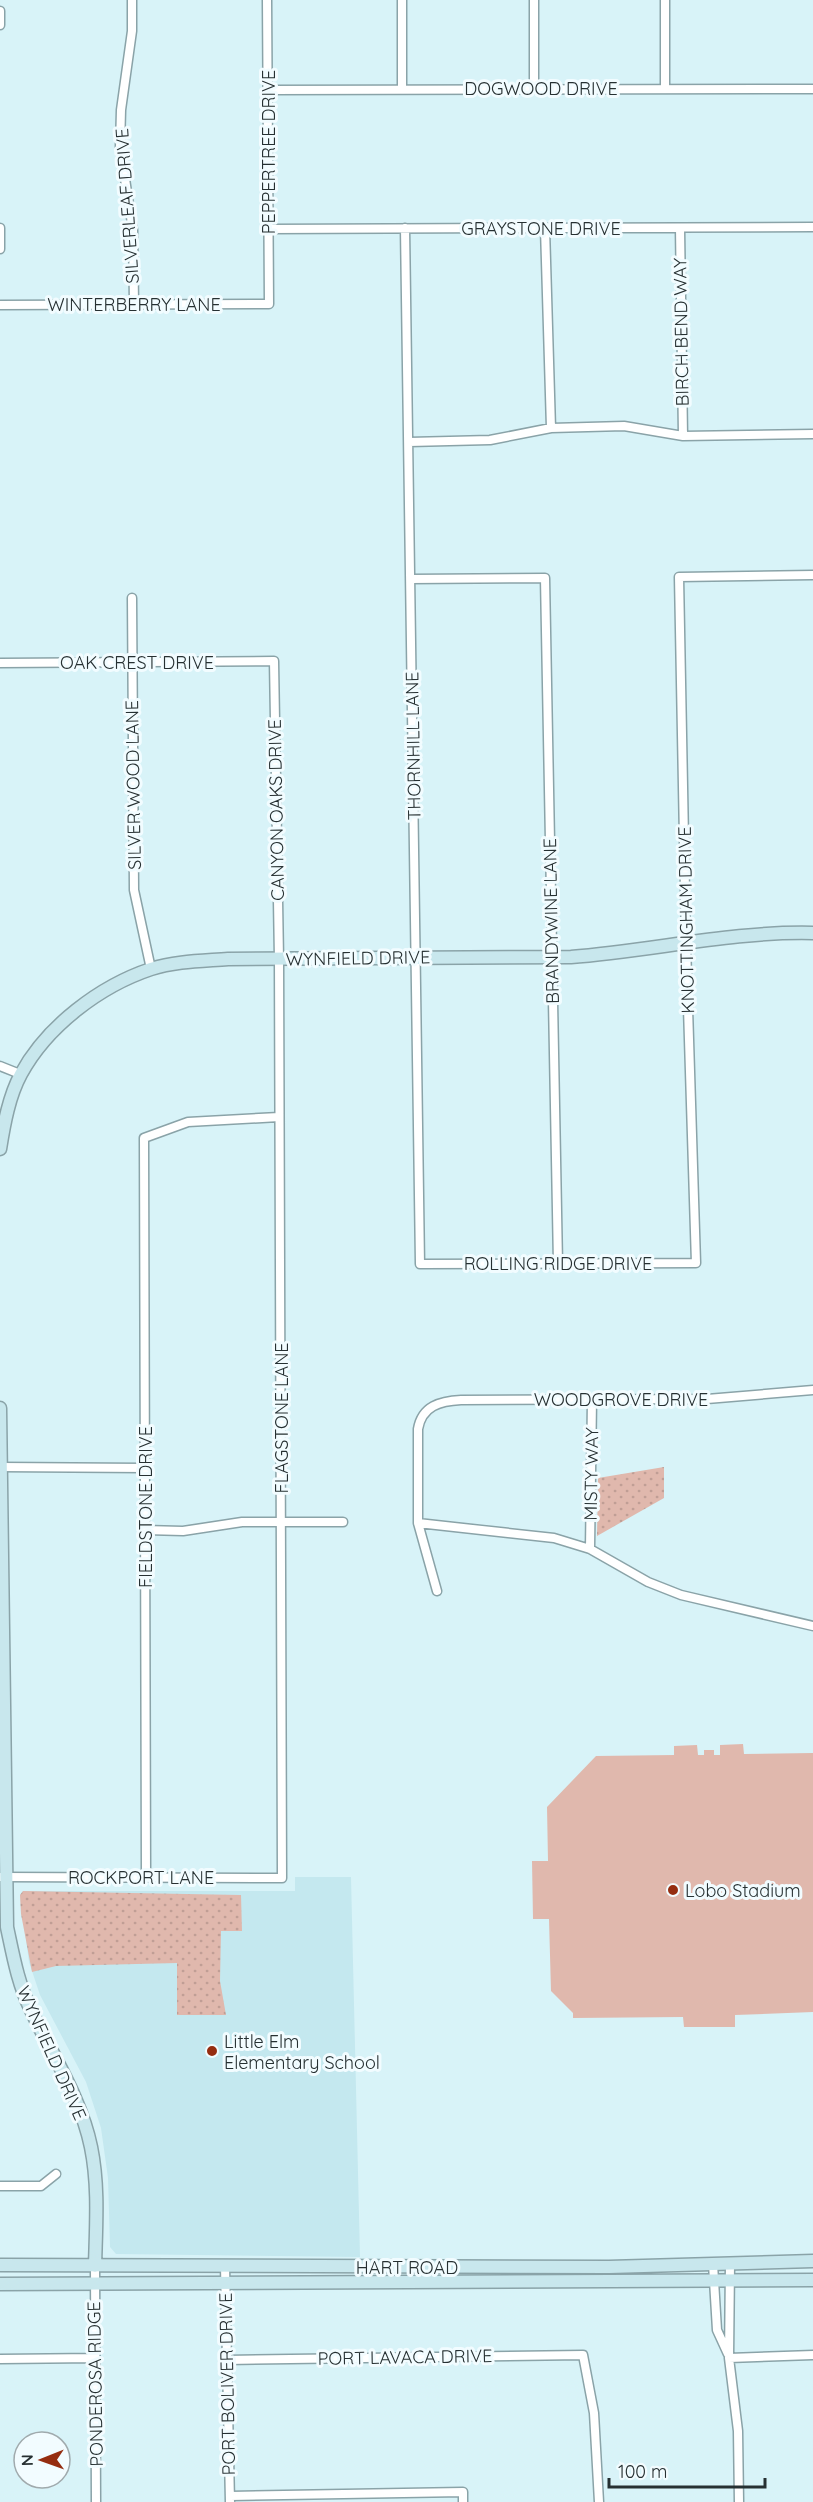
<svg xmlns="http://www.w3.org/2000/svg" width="813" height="2502" font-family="Quicksand,sans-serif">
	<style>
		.built { fill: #c4e8ef }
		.grass { fill: #e0b8ad }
		.park { fill: url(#park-dots) }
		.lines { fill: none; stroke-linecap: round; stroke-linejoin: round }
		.street-casing { stroke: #8aa3a8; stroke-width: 11 }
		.secondary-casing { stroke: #8aa3a8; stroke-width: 15 }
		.street { stroke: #fff; stroke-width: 8 }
		.secondary { stroke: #c8e7ed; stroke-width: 12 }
		.poi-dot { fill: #952d10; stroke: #f2fcff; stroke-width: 2 }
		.labels { text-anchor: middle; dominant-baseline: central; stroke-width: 6; stroke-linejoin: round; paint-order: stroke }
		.street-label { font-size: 18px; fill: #263032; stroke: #f2fcff }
		.poi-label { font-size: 18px; fill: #263032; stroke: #f2fcff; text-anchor: start }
	</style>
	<defs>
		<pattern id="park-dots" width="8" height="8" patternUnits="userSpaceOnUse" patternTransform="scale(1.5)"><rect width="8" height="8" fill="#e0b8ad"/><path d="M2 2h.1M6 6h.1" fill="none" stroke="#c09e95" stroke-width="1.8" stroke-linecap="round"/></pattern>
	</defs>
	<rect width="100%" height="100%" fill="#d8f3f8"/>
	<path class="built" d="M295,1877H351L360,2257L116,2254L110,2247L108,2178L101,2128L86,2082L40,1995L29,1962L20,1895L23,1891H295Z"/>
	<path class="grass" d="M743,1744L744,1754L813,1753V2012L735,2015V2027H684L683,2017L573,2018V2013L551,1991L549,1919H533L532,1861H548L547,1807L596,1756L674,1755V1746L697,1745L698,1755H704V1750H714V1755H720V1745Z"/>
	<path class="park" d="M664,1467V1498L597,1536L598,1478Z
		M23,1891L241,1895L242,1931H221L220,1981L226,2015H177V1963L56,1966L32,1972L21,1914L20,1895Z"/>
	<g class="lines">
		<g class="street-casing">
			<path id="street" d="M132,0V31L121,110L120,147L133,230L134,304
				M402,0V88
				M0,11V25
				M534,88V0
				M665,89V0
				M268,90L813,89
				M0,228V249
				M405,228L420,1264L696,1263L686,944L679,577L813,575
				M545,228L551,428
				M680,228L683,436
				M269,229L813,227
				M0,305L269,304L267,0
				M409,442L490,440L551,428L624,426L683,436L813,434
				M410,579L545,578L558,1264
				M132,598L134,890L151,969
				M0,663L274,661L279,959L282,1878L0,1877
				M0,1066L20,1074
				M0,1467L145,1468
				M418,1523L554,1538L590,1549L648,1582L681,1595L813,1626
				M145,1530L183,1531L242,1522H343
				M590,1549L592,1399
				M437,1591L418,1523V1429C422,1406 440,1401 461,1400L707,1399L813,1390
				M146,1877L144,1138L188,1122L279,1117
				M0,2186H41L56,2174
				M713,2264L717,2330L728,2354
				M730,2264L729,2358L738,2431L739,2502
				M95,2266L96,2502
				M225,2266L230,2502
				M729,2358L813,2355
				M0,2359L96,2358
				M227,2360L583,2355L594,2413L599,2502
				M230,2496L463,2492V2502"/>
		</g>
		<g class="secondary-casing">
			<path id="secondary" d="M0,1149C4,1124 9,1096 21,1074C47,1026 100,986 151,969C176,961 202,961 228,959L571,957C652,951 732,931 813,933
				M0,1408L7,1927C13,1955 18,1984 31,2010C52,2055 81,2098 91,2147C99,2186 96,2226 95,2266
				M0,2265L609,2267L813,2261
				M0,2284L813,2280"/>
		</g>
		<use href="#street" class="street"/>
		<use href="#secondary" class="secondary"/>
	</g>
	<g class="poi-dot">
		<circle cx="673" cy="1890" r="6"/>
		<circle cx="212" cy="2051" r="6"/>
	</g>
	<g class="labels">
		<g class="street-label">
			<text x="541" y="88">DOGWOOD DRIVE</text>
			<text transform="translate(268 152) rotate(-90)">PEPPERTREE DRIVE</text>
			<text transform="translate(127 206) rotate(-94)">SILVERLEAF DRIVE</text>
			<text x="541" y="228">GRAYSTONE DRIVE</text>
			<text x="134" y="304">WINTERBERRY LANE</text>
			<text transform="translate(681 332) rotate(-91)">BIRCH BEND WAY</text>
			<text x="137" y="662">OAK CREST DRIVE</text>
			<text transform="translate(413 746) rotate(-91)">THORNHILL LANE</text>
			<text transform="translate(133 785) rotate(-91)">SILVER WOOD LANE</text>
			<text transform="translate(276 810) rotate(-91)">CANYON OAKS DRIVE</text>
			<text transform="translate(686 920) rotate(-91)">KNOTTINGHAM DRIVE</text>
			<text transform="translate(551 921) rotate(-91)">BRANDYWINE LANE</text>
			<text transform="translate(358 958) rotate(-1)">WYNFIELD DRIVE</text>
			<text x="558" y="1263">ROLLING RIDGE DRIVE</text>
			<text x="621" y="1399">WOODGROVE DRIVE</text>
			<text transform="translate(281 1418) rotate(-90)">FLAGSTONE LANE</text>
			<text transform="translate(591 1474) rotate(-89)">MISTY WAY</text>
			<text transform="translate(145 1507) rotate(-90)">FIELDSTONE DRIVE</text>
			<text x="141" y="1877">ROCKPORT LANE</text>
			<text transform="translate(52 2053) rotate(66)">WYNFIELD DRIVE</text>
			<text x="407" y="2267">HART ROAD</text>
			<text transform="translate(405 2357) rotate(-1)">PORT LAVACA DRIVE</text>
			<text transform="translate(95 2384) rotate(-91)">PONDEROSA RIDGE</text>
			<text transform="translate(227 2384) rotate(-91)">PORT BOLIVER DRIVE</text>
		</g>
		<g class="poi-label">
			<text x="685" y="1890">Lobo Stadium</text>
			<text x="224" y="2041">Little Elm<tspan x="224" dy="21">Elementary School</tspan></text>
		</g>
	</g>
	<g transform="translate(42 2460) rotate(269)"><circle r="28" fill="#f2fcff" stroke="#a0aaad" stroke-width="1.5"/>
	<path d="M0-4.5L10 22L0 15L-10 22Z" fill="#952d10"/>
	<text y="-9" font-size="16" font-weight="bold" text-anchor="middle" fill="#263032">N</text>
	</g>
	<path d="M609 2478v9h156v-9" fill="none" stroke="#263032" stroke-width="3"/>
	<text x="618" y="2478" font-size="18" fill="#263032" stroke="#f2fcff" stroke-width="4.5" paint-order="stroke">100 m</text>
</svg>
